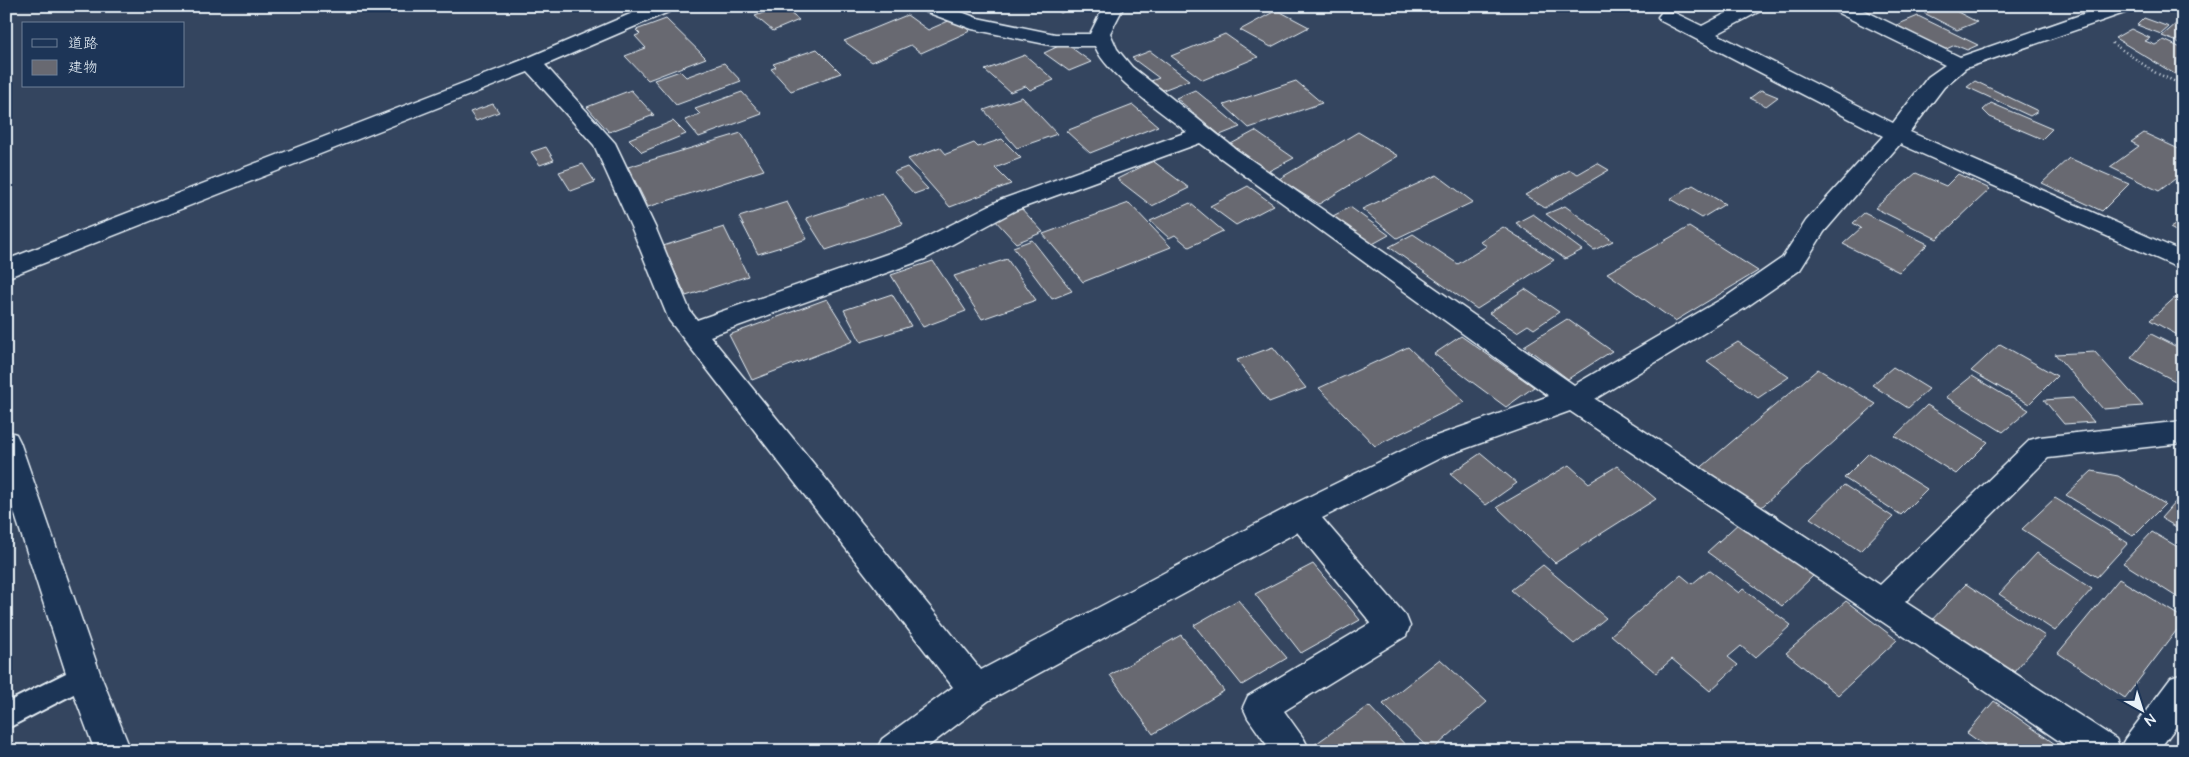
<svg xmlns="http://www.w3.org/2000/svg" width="2189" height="757" font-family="'Architects Daughter','Klee One',sans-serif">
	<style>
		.building { fill: #686971; stroke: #e8f1f8 }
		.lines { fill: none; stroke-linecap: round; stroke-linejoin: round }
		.service-casing { stroke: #e8f1f8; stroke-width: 4 }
		.minor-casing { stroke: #e8f1f8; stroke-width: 3 }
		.path { stroke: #e8f1f8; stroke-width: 2.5; stroke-dasharray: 1 3; stroke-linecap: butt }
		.service { fill: #1d3557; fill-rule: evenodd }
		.minor { fill: #1d3557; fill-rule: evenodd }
	</style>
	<rect width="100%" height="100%" fill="#34455f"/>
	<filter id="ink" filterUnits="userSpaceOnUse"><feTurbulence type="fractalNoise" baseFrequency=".02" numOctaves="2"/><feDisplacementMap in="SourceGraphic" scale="10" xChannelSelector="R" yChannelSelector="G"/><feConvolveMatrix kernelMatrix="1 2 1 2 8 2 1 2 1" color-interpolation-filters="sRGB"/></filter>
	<g filter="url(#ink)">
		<path class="building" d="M781,6L799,20L773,31L755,16Z
			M1050,6H1074L1061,13Z
			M1852,6H1884L1867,14Z
			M1940,6H1946L1977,22L1957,30L1924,13Z
			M1277,10L1309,27L1271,47L1240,30Z
			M907,15L928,30L953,19L970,31L921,53L911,45L872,62L844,41Z
			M1918,16L1978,45L1967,50L1955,45L1942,51L1894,26Z
			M2144,18L2169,27L2161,34L2137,25Z
			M666,19L706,58L648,80L625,56L646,48L635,36L640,34L636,30Z
			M2177,23L2183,25V44L2162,36Z
			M2131,29L2150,38L2145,41L2155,45L2164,40L2183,49V79L2115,38Z
			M1225,34L1258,57L1203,80L1171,56Z
			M1065,43L1091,62L1069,71L1044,53Z
			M817,49L841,73L791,91L771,69L776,67L773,64Z
			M1150,51L1189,80L1163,90L1151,81L1159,78L1132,58Z
			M1025,55L1054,80L1030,90L1026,86L1010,92L985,70Z
			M724,63L741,81L676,105L654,80L680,71L686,77Z
			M1296,81L1322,103L1249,128L1224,105Z
			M1975,81L2038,111L2030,116L1967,87Z
			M631,90L654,115L609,132L587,107Z
			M1195,90L1240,127L1220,135L1176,98Z
			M1761,90L1778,97L1766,106L1750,98Z
			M742,92L762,114L699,137L685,120L700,114L695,109Z
			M1022,97L1057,134L1017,148L984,110Z
			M1991,103L2052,129L2042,139L1990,117L1983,110Z
			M493,104L499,112L476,121L470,112Z
			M1133,105L1158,126L1090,153L1066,131Z
			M673,121L686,134L642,152L629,139Z
			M1255,131L1294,158L1267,172L1229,145Z
			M1358,132L1398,156L1319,204L1279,179Z
			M741,133L764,170L648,207L628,167Z
			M2144,133L2183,151V173L2159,191L2110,167L2139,146L2131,142Z
			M1002,139L1021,158L995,168L1011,184L950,207L908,159L940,147L946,154L974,143L978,147Z
			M546,147L554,160L540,165L531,152Z
			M2069,158L2129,184L2102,211L2042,183Z
			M1153,161L1189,188L1152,206L1117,179Z
			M1597,163L1609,170L1545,208L1525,195L1570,170L1578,174Z
			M583,164L595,182L571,191L559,172Z
			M907,167L928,189L914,194L894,172Z
			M1916,173L1946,186L1958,174L1990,189L1937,239L1875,208Z
			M1437,175L1473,202L1397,238L1362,209Z
			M1693,185L1725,204L1702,218L1670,199Z
			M1248,186L1274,205L1236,225L1210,206Z
			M882,193L903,224L826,250L806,218Z
			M787,202L807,239L758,254L739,217Z
			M1129,203L1171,247L1083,282L1043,234Z
			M1190,203L1223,231L1189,247L1175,235L1169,238L1150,221Z
			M1565,206L1613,241L1594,250L1546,214Z
			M1020,207L1043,232L1016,243L993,218Z
			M1350,207L1389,235L1369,246L1331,217Z
			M1864,213L1928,244L1899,272L1843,244L1861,228L1853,223Z
			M1533,214L1582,250L1565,259L1516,223Z
			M2183,220V235L2170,228Z
			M724,227L748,276L686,296L663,246Z
			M1503,227L1554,260L1477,309L1389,247L1413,234L1458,264L1487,246L1480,242Z
			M1689,227L1758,271L1675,321L1607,273Z
			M1032,240L1072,291L1052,299L1013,247Z
			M1007,259L1036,300L982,319L954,276Z
			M933,261L966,311L923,327L891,275Z
			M1525,289L1559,312L1534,329L1528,325L1517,332L1489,313Z
			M892,294L911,326L861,342L844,310Z
			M2179,294L2183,296V338L2150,320Z
			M827,299L853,341L752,380L729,335Z
			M1567,319L1612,351L1568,379L1524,346Z
			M2151,334L2183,350V385L2131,358Z
			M1461,336L1534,387L1506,407L1434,354Z
			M1738,342L1789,377L1758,398L1707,361Z
			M2000,344L2057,376L2029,404L1971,371Z
			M1273,347L1306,388L1269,402L1237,360Z
			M1408,347L1465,402L1375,446L1319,388Z
			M2095,352L2143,406L2103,409L2055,354Z
			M1893,367L1929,389L1908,408L1872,385Z
			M1818,369L1876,404L1756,512L1697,471Z
			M1972,376L2029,410L2003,432L1946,397Z
			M2073,398L2094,422L2064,424L2044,400Z
			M1927,405L1988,442L1956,474L1895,436Z
			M1481,453L1517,483L1486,505L1450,474Z
			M1869,453L1927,489L1901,515L1844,478Z
			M1569,465L1589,483L1617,466L1656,499L1555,563L1497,507Z
			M2092,471L2118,476L2165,504L2133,536L2066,495Z
			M1844,485L1893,517L1860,551L1810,518Z
			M2183,493V531L2161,518Z
			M2055,498L2128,543L2097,577L2022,529Z
			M1740,522L1815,574L1782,606L1707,552Z
			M2152,532L2183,550V601L2123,563Z
			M2037,553L2092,589L2055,631L1999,594Z
			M1313,564L1360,620L1301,653L1255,594Z
			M1543,565L1606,618L1574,644L1511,590Z
			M1709,570L1739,593L1743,589L1791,625L1755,658L1741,646L1728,657L1738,665L1710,691L1672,659L1656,673L1611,635L1681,575L1692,584Z
			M2119,579L2183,618V622L2125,698L2058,653Z
			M1966,584L2045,636L2007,680L1928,624Z
			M1238,600L1287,658L1242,685L1194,625Z
			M1846,601L1897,640L1838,695L1786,653Z
			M1181,635L1224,691L1153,734L1110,675Z
			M1440,659L1487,702L1431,751L1383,704Z
			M1994,701L2065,751H1992L1967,733Z
			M1369,706L1411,751H1319L1314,745Z"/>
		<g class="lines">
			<g class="service-casing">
				<path id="service" d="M84,664L93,668L97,676L93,684L6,729V703Z"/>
			</g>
			<g class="minor-casing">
				<path id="minor" d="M649,6H676L673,10L545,65L615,143L656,229L690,311L697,320L907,247L1000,200L1187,132C1163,113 1105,74 1095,46H1055L972,29L921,10L918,6H946L977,18L1055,34H1090L1104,6H1124L1110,33L1117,49L1132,67L1237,150L1574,385L1727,296L1782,258L1806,221L1883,136L1661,21L1658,17L1661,13H1675L1702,26L1740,6H1765L1762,10L1717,34L1893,123L1928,77L1945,65L1832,10L1829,6H1855L1960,57L2106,6H2136L2133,10L1966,68L1944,87L1910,132L2183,252V270L1900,144L1824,232L1800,270L1745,308L1595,399L1880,585L2030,440L2040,437L2183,421V443L2048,458L1905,602L2116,739L2120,748L2125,739L2171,678L2183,674V717L2158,751H2074L1570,411L1442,457L1322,518L1406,616L1410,626L1406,636L1284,711L1304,739L1310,751H1271L1248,718L1243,707L1248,696L1371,623L1297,532L988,701L922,751H876L882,739L953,687L669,320L632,229L594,145L528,72L6,278V260L525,59ZM1200,143L1549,396L1422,441L1290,506L981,670L710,336L925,259L1016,210Z
					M6,431L16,434L20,442L101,676L131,751H95L67,676L6,487Z"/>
			</g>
			<path class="path" d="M2112,43L2156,73L2183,85"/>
			<use href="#service" class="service"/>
			<use href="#minor" class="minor"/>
		</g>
	</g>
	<rect width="2189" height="757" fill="none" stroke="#1d3557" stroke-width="25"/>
	<rect x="12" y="12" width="2164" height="732" fill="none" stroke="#e8f1f8" stroke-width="2" filter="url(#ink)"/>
	<rect x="22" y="22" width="162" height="65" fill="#1d3557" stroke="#6e8097"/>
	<rect x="32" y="39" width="25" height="8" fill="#1d3557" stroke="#6e8097"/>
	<text x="68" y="48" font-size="15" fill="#e8f1f8">道路</text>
	<rect x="32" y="60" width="25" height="15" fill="#686971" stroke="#6e8097"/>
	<text x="68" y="72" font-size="15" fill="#e8f1f8">建物</text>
	<g transform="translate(2142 710) rotate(141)" stroke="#1d3557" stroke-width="4" paint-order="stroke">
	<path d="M0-4L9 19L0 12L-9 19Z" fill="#e8f1f8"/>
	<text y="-8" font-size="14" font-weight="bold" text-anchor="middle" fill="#e8f1f8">N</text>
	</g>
</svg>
